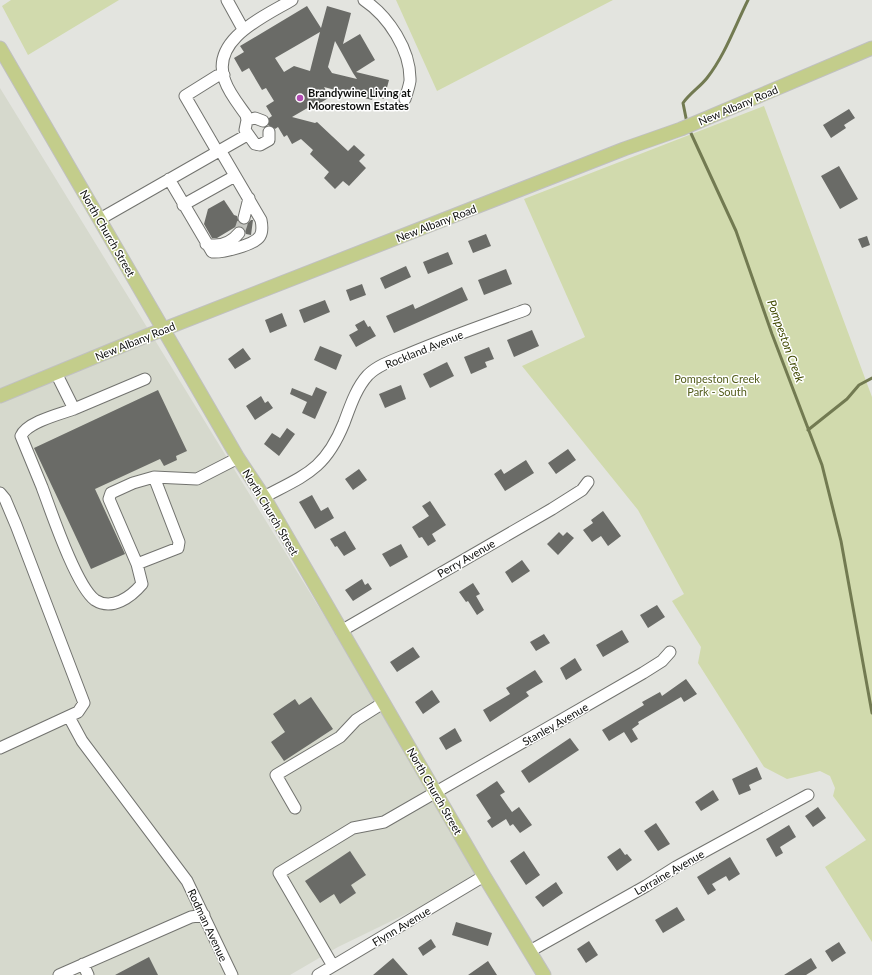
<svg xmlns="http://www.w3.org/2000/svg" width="872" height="975" font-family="Lato,sans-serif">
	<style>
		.built { fill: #d6d9cd }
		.green { fill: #d1daad }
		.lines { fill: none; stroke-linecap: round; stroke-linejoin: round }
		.stream { stroke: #727a51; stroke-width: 3 }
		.building { fill: #6a6b67; fill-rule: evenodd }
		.minor-tunnel { stroke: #c3c4bf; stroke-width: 11; stroke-dasharray: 11 5.5; stroke-linecap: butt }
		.minor-casing { stroke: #72736f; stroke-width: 13 }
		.major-casing { stroke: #c0c0c0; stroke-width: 15 }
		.minor { stroke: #fff; stroke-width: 11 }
		.major { stroke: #c3cd8b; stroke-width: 13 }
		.poi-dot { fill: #b24db3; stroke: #fff; stroke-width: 1.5 }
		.labels { text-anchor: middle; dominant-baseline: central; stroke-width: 3; stroke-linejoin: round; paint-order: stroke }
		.poi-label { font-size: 11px; font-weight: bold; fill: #0d0e0c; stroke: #fff; text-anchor: start }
		.street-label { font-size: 11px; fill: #0d0e0c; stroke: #fff }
		.park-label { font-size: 11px; fill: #525c1b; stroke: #fff }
		.water-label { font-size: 12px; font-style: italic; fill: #424b04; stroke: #fff }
	</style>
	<rect width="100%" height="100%" fill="#e3e4df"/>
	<path class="built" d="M0,88L484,876L338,947L290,975H0Z"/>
	<path class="green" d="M11,0H119L28,55L2,6Z
		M396,0H613L437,91Z
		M764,106L872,397V942L825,867L866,840L833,796L835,788L830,776L820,771L787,779L764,767L698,663L701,647L672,601L684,594L638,510L522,366L585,337L524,199Z"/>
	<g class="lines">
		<path class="stream" d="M687,123L683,103C690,93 700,87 707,78C725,55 735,26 748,0
			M689,129L736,231L772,334L822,465L841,541L872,713
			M808,430L847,399L859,385L872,378"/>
	</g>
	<path class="building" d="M307,6L321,28L327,6L351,13L343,44L360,34L375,60L356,72L389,80L384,99L373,96L372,100L324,87L330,97L317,105L316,103L292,117L315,123L317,122L348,151L354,145L365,155L359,161L366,168L349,186L343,181L335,189L324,178L329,172L310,154L313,150L301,139L292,144L287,135L284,137L278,127L275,129L268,125L269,118L272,116L266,106L274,101L266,88L262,90L249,68L242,72L234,58L244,52L240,46ZM320,32L310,71L294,66L284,72L275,58ZM335,41L353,73L357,79L332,73L328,67Z
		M849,109L855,118L844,125L846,128L831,138L823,125Z
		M839,166L858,199L840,209L821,176Z
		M224,200L234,215L237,216L239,223L246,225L251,220H253L251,235L246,234L244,228L237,226L217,238H212L204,224L208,209Z
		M486,234L491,246L473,253L468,241Z
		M867,236L870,245L862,248L858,239Z
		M448,252L453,264L428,274L423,262Z
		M406,266L411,277L385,289L380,278Z
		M506,269L512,284L484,295L478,280Z
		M362,284L366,295L350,301L346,290Z
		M462,287L468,300L394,333L386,316L413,304L415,309Z
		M325,300L330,312L304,323L299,310Z
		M282,313L287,326L270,333L265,320Z
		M364,320L368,327L370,326L376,336L356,347L349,335L358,330L355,325Z
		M532,330L539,346L514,357L507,340Z
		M320,346L342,355L336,370L314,360Z
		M489,347L494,359L485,362L487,367L471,374L464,357Z
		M243,348L251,359L235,369L228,359Z
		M447,362L454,376L430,388L423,374Z
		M401,385L406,399L385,408L379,394Z
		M316,387L327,392L315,419L302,413L307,402L290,394L292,388L312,396Z
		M158,390L187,451L176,456L177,460L164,466L160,459L95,489L125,554L91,569L34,448Z
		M261,396L265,403L268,401L273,408L255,420L246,406Z
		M287,428L295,434L279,456L264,444L272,433L280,438Z
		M568,449L576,460L556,474L548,463Z
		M526,460L534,473L505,491L494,474L501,469L504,474Z
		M359,469L367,480L353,490L345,479Z
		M312,495L321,511L328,507L334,518L315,529L299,502Z
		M430,501L446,525L432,534L436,541L428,546L422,537L419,538L412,527L429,516L422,506Z
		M603,511L621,536L608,546L601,536L592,542L583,530L593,523L591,520Z
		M345,531L356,549L344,556L337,546L335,547L330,539Z
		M559,532L563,536L567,532L574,538L558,555L547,544Z
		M401,544L408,557L390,567L382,554Z
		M522,560L530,571L512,583L505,572Z
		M362,579L365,585L368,583L372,589L353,601L345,590Z
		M473,583L480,594L476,596L484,610L477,615L468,601L466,602L459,592Z
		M657,605L665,617L648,628L640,615Z
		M622,630L629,642L603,657L596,645Z
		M544,634L550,643L536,651L530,642Z
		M413,647L420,657L397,672L390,662Z
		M575,658L582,670L566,680L560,668Z
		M535,670L543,682L526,692L529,696L490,722L483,710L510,694L506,688Z
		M686,679L697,694L684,702L681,697L638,722L639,724L632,729L638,739L631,743L624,732L609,741L602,730L644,705L642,702L660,692L662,696Z
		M432,690L440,702L423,714L415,702Z
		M311,697L333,729L284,761L271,742L285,732L273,714L295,699L299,705Z
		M455,728L462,741L446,750L439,738Z
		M570,738L579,750L529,783L521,771Z
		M757,767L762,779L749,785L751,790L739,795L732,779Z
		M497,781L505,792L500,795L512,812L519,807L532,825L520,833L513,824L510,826L506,819L492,828L487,821L491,818L476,795Z
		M713,790L719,800L701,811L695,802Z
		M818,807L826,818L813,827L805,816Z
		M656,823L670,844L658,851L644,831Z
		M789,825L796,837L780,847L783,853L776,857L766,839Z
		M620,848L625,855L627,854L632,860L617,871L607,857Z
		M350,851L366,875L351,885L356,893L340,904L334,894L320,903L305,881Z
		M524,851L540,875L526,885L510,861Z
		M730,857L740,874L729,881L726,876L712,884L716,890L708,895L697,877Z
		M556,882L563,893L543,907L535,897Z
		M677,907L685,920L663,933L655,920Z
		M456,922L492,933L488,946L452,935Z
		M431,939L436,947L423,956L418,948Z
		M589,941L598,955L586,963L577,949Z
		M839,942L846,953L832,962L825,951Z
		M149,957L158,975H115Z
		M393,958L408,975H373Z
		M811,958L817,968L806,975H784Z
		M488,961L497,975H468Z"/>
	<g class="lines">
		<path class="minor-tunnel" d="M239,233L244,218"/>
		<g class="minor-casing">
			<path id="minor" d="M227,0L243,29
				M364,0C388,16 411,50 410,81C409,87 407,93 405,99
				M247,120L255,118L263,121
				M269,132V140L260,145L255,144L245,130L247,120L246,115C239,105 229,93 225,81C209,40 265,16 292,0
				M217,151L185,96L217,76L224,75
				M169,179L212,252C222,253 255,245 260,236C263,231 262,225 261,220L220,150
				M183,205L235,176
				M244,218L249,198
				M100,219L247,135
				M206,244C219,247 230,244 239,233
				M56,373L74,409C60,414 27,422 21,436C28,453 35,470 42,487C51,511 76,586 95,600C112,611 131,597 142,584L137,564L109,499L111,493L133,483L154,477L197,479L238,458
				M74,409L145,379
				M0,493L5,499L16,525L84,703L78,712L0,748
				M264,497C305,475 325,470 344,423C350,407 356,388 368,375C379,364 397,359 411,353C449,337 487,324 525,310
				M137,564L178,548L179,542L154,477
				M341,631L552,509L582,490L588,482
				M69,717L82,741L187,881L232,975
				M295,808L276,775L340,737L356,720L383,703
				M530,951L646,886L676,867L808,795
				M83,964L88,975
				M333,966L279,873L353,828L384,822L643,673L662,661L670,652
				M59,975L191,917L204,915
				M318,975L484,876"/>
		</g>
		<g class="major-casing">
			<path id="major" d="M0,48L238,458L264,497L484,876L544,975
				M0,396L141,338L624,149L681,129L872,48"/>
		</g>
		<use href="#minor" class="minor"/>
		<use href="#major" class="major"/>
	</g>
	<circle class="poi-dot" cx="300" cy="98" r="4"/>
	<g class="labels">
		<g class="poi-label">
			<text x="308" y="92">Brandywine Living at<tspan x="308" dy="13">Moorestown Estates</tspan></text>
		</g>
		<g class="street-label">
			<text transform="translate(738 105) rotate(-23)">New Albany Road</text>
			<text transform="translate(436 223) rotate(-21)">New Albany Road</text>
			<text transform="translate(108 233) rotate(60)">North Church Street</text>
			<text transform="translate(135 341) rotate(-22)">New Albany Road</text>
			<text transform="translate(424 349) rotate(-22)">Rockland Avenue</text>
			<text transform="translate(271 512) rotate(59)">North Church Street</text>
			<text transform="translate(466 558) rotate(-30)">Perry Avenue</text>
			<text transform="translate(555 724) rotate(-30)">Stanley Avenue</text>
			<text transform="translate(435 791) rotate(60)">North Church Street</text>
			<text transform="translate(669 872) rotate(-30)">Lorraine Avenue</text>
			<text transform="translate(208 925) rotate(65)">Rodman Avenue</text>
			<text transform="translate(401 926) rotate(-31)">Flynn Avenue</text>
		</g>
		<g class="park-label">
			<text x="717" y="378">Pompeston Creek<tspan x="717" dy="13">Park - South</tspan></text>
		</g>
		<g class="water-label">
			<text transform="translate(786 341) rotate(70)">Pompeston Creek</text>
		</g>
	</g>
</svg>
